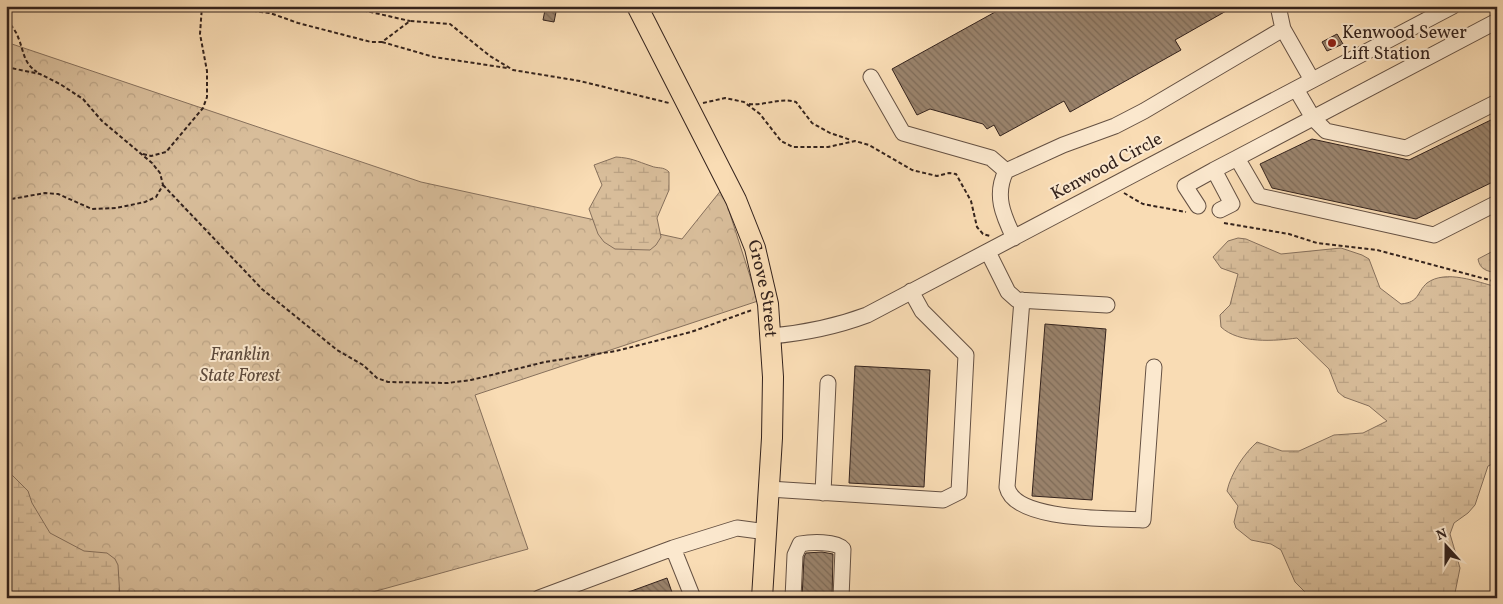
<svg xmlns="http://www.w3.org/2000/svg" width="1503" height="604" font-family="Vollkorn,serif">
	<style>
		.forest { fill: url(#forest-crowns); stroke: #86705c }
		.wetland { fill: url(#wetland-marsh); stroke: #86705c }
		.building { fill: url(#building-back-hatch); stroke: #34231d }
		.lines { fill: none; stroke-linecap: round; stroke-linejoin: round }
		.minor-casing { stroke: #655143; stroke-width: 17 }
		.major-casing { stroke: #34231d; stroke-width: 22 }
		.path { stroke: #34231d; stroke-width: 2; stroke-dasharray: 4 2.5; stroke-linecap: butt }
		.minor { stroke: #fbe8ce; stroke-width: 15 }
		.major { stroke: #f9dcb4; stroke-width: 20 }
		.poi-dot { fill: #8f2418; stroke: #fbe8ce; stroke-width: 2 }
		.labels { text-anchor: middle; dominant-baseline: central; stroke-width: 4; stroke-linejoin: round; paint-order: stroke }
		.poi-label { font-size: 18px; fill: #34231d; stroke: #fbe8ce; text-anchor: start }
		.street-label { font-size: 18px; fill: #34231d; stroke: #fbe8ce }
		.park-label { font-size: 18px; font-style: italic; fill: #5d4a3c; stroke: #fbe8ce }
	</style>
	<defs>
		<pattern id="forest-crowns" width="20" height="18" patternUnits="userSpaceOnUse" patternTransform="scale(1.25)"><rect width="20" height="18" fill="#d8bd9a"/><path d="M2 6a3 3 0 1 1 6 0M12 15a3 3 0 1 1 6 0" fill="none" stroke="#baa284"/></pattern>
		<pattern id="wetland-marsh" width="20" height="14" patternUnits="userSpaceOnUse" patternTransform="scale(1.25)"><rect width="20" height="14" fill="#d8bd9a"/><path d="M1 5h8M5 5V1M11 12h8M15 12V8" fill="none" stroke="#baa284"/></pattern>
		<pattern id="building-back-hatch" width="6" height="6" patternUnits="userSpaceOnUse" patternTransform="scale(1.25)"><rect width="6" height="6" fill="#9a836c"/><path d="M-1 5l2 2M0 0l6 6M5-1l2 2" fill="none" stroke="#7e6b58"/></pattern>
	</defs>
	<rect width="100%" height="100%" fill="#f9dcb4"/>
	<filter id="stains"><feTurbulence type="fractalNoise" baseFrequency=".004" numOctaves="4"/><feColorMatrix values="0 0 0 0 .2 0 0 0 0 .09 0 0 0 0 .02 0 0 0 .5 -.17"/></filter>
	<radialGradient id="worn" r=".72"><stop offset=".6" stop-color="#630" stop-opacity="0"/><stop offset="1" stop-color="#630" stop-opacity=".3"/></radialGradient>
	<path class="forest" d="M6,42L421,182L682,239L722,189L758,301L475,395L528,549L351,598H6Z"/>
	<path class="wetland" d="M616,157C632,158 636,161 651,166C658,169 663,166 669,172V190L657,218L661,237L656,245L650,250L615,249L604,242L598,234L589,209L602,185L594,165Z
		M1238,238L1246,239L1281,254L1341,248L1362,255L1369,259L1380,288L1401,304C1420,302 1416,293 1427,283C1446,269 1477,282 1497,287V462L1488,466L1475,505L1468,513L1454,523L1450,534L1460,568L1454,598H1311L1295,582L1281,550L1271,544L1251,540L1236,528L1234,522L1238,506L1227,491C1231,473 1244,454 1257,442L1282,451H1299L1334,435L1363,433L1387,421L1369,406L1344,397L1338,392L1329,369L1297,338C1275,341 1239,344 1221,327L1220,315L1230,305L1238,274L1221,268L1213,257L1228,241Z
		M1497,249V273C1487,271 1480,270 1478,259Z
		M12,475L28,491L32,503L50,533L84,551L107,553L115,559L118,565L120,598H6V479Z"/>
	<path class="building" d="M1006,6H1235L1175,40L1181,50L1070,112L1064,101L1000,136L994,125L987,129L983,124L930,109L917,115L892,69Z
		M545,10L556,12L554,22L543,20Z
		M1337,34L1343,44L1327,51L1322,42Z
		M1497,117V180L1416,219L1272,188L1260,164L1312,139L1409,160Z
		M1045,324L1106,329L1092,500L1032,496Z
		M855,366L930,370L924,487L849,483Z
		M822,552L833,554L832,598H802L804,557L806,553Z
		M667,578L674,598H615V597Z"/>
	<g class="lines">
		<g class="minor-casing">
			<path id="minor" d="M1278,6L1283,29
				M1497,21L1237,158L1259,196L1434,235L1497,203
				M871,77L903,133L991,158L1006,171
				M1296,89L1313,118L1326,131L1406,148L1497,102
				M1198,206L1185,186L1214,170
				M1220,210L1232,204L1214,170L1237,158
				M1014,238C1003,215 994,195 1006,171L1063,145L1115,126L1144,111L1283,29L1312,80
				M988,252L1008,292L1017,300L1107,305
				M1022,300L1007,487C1015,522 1113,518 1143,520L1154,367
				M771,336C805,333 835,327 867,315L1453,6
				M769,489L943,500L959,492L966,355L922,311L911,291
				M823,493L828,383
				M673,548L737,528L767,532
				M539,598L673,548L693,598
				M793,598L795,555L800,544C811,542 836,541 843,549L841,598"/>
		</g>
		<g class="major-casing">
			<g id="major">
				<path id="s1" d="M637,6L736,200L755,248L768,304L773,377L772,438L762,598"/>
			</g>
		</g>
		<path class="path" d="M214,6L270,13L298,23L371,42H382L410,21L450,24L490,56L513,70L580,81L669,103
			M344,6L410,21
			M6,20C11,25 16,31 18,37C24,51 23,63 37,72
			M382,42L434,57L507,68
			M6,67L40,74L60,84L83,99L102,121L152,163L160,173L163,185L156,197L145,202L116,208L92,209L58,194L45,193L6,200
			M703,103L725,98L744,102L760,114L781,141L793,147H828L855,141L869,145L912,170L937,176L949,173L956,174L971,201L977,227L983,234L990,236
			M749,104C765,106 780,97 796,102L812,123L830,133L851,140
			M143,154L151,156L166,152L203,108L207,97V71L200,34L202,6
			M163,185L262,289L337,350L363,365L377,378L388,382L448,383L471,380L545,362L616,351L691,332L752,310
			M1124,193L1143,204L1186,212
			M1224,223L1289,234L1317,243L1377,250L1497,282"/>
		<use href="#minor" class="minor"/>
		<use href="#major" class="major"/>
	</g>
	<circle class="poi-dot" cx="1332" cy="43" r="5"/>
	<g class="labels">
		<g class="poi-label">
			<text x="1342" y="33">Kenwood Sewer<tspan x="1342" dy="21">Lift Station</tspan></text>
		</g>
		<g class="street-label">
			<text transform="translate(1107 167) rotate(-28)">Kenwood Circle</text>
			<text stroke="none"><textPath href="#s1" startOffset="311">Grove Street</textPath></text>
		</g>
		<g class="park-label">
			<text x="240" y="355">Franklin<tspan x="240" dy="21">State Forest</tspan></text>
		</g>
	</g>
	<rect width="1503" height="604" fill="none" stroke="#f9dcb4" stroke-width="25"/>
	<rect x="8" y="8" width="1488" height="589" fill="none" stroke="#34231d" stroke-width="2.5"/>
	<rect x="12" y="12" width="1478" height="579" fill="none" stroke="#34231d"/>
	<g transform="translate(1446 546) rotate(339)" stroke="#fbe8ce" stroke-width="4" paint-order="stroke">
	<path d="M0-4L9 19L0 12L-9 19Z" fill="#34231d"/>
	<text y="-8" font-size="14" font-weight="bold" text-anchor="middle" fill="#34231d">N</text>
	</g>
	<rect width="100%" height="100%" filter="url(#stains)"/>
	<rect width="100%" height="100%" fill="url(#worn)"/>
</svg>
